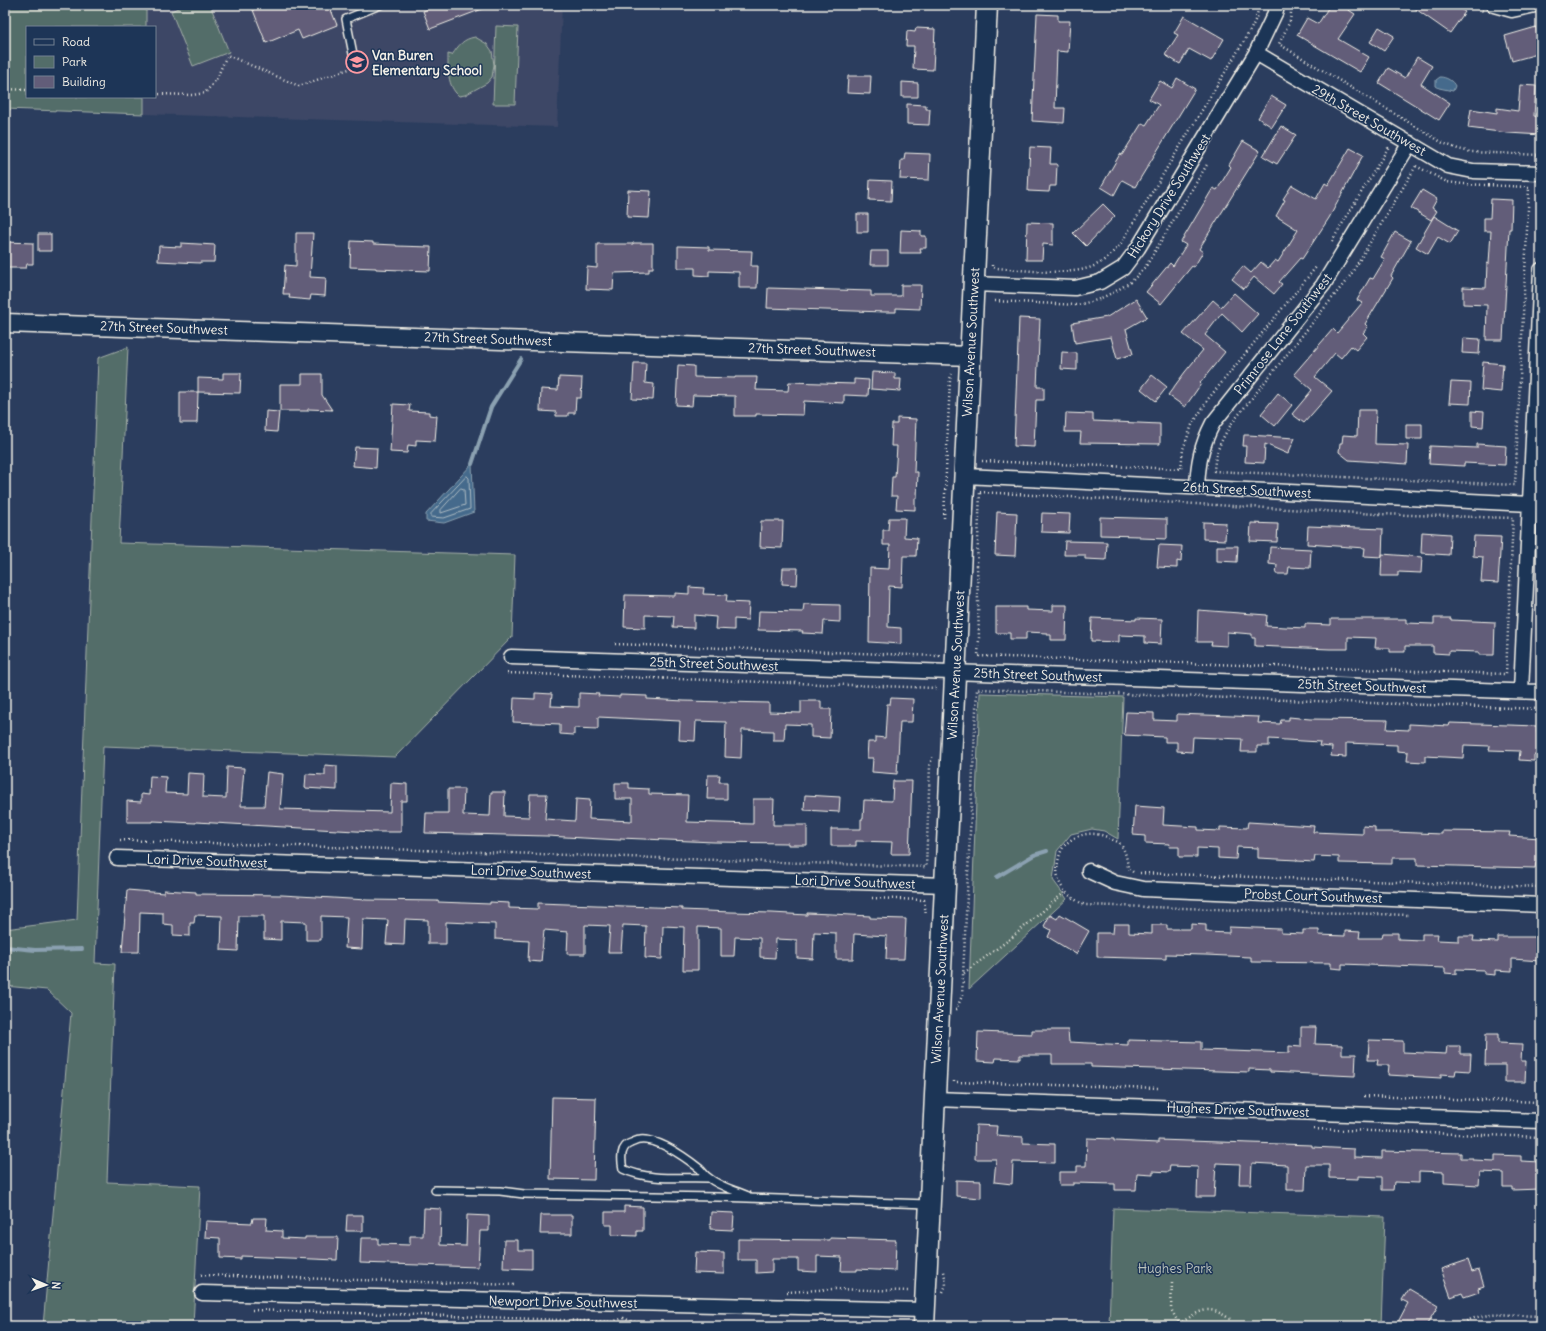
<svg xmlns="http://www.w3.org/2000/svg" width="1546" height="1331" font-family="Delius,sans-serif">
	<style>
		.built { fill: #3c4766 }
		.green { fill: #536d69; stroke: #a4afa8 }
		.water { fill: #456b8c; stroke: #8ba1b1 }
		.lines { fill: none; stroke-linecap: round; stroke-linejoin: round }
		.shore { stroke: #aebbc3; stroke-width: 1 }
		.stream { stroke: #8ba1b1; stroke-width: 4 }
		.building { fill: #625d79; stroke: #f4f1e8 }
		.service-casing { stroke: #f4f1e8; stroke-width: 10 }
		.minor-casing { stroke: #f4f1e8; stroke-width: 17 }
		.tertiary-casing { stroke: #f4f1e8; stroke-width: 21 }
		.secondary-casing { stroke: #f4f1e8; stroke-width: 23 }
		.path { stroke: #f4f1e8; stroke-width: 2.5; stroke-dasharray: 1 3; stroke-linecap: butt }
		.service { stroke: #1d3557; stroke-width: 7 }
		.minor { stroke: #1d3557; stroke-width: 14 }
		.tertiary { stroke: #1d3557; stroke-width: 18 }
		.secondary { stroke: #1d3557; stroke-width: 20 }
		.labels { text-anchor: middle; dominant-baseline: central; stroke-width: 3; stroke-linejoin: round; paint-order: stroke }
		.poi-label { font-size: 13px; font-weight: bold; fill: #f4f1e8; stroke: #1d3557; text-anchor: start }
		.street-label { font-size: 13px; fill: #f4f1e8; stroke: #1d3557 }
		.park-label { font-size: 13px; fill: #bcc3bc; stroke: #1d3557 }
	</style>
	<rect width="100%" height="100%" fill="#2b3d5e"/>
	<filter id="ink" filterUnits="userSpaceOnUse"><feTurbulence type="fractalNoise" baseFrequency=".025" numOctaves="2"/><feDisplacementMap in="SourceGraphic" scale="8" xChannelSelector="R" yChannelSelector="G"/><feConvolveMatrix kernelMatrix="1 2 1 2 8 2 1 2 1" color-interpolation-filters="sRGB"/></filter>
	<g filter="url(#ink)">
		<path class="built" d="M146,5H562L557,127L144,114V97H155V27H146Z"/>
		<path class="green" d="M5,5H146V27H27V97H144V114L5,109Z
			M185,5H210L229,52L193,66L171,11Z
			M496,26L518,27L515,104H493Z
			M475,37L487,44L492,51L494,65L492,77L487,83L465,95L459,96C447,86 448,69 448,54L452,55C459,45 463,39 475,37Z
			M128,347L119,543L515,555L512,637L395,757L103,746L95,963L115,964L107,1182L200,1186L193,1326H43L71,1013L47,990L5,986V929L77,920L98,358Z
			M980,693L1123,697L1118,839L1104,831L1092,829L1071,834L1057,851L1053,880L1067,899L969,989Z
			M1113,1208L1385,1217L1381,1326H1109Z"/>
		<path class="water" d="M1440,77C1446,77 1453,81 1455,86L1453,91L1439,88L1436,86V80Z
			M472,464L474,512L444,523L426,521V514Z"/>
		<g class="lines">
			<path class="shore" d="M467,476L469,478L470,509L444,518L431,517V514Z
				M461,488L464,489L465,505L441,513V510Z"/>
			<path class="stream" d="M472,464L491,407L521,359
				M997,877L1034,855L1047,851
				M5,947L35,950L82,949"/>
		</g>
		<path class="building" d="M251,5H329L337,25L302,39L298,30L266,43Z
			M439,5H490V6L430,29L423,11Z
			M1330,5H1341L1355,14L1338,39L1369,57L1360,72L1297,35L1307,18L1318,24Z
			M1410,5H1454L1465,12L1450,33Z
			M1037,14L1058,15V21H1070L1068,52L1057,51L1055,108H1065L1064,123L1032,121Z
			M1184,16L1224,39L1211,61L1189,49L1180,64L1165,55L1178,35L1174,33Z
			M1379,27L1394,36L1384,51L1370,42Z
			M1536,27L1537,32L1541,31V53L1512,61L1505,36Z
			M916,28L935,29L933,70L913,69L914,46H906L907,31L915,32Z
			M1417,57L1432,66L1421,84L1450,103L1439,120L1379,83L1388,68L1405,78Z
			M848,76H871L870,94L847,93Z
			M1177,78L1195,89L1135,187L1122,180L1114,195L1101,187L1120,154L1122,155L1142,123L1146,125L1159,105L1149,99L1160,81L1172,88Z
			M902,82L918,83V97H902Z
			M1520,85L1536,86L1534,116L1541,117V135L1508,133L1468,128L1471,109L1497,113V108L1518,111Z
			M1271,96L1286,105L1272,127L1258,118Z
			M907,104L926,105V109H930L929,125L907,124Z
			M1281,126L1296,135L1277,164L1263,156Z
			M1243,141L1260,151L1199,249L1203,252L1194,267L1192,266L1161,304L1146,292L1170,263L1173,266L1186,245L1181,242L1213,188L1217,190L1231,167L1229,165Z
			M1030,147L1051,148L1050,164H1057L1056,186H1050L1049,192L1028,191Z
			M1350,148L1363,155L1329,218L1302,259L1300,258L1279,282L1282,284L1274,294L1254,277L1244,289L1232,279L1243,266L1251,273L1261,262L1268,268L1275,260L1278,262L1298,230L1276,216L1285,200L1283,199L1292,185L1316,199L1325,183L1328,185Z
			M905,153L930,154L929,180L900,179L901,160H904Z
			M870,180L892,181L891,201L869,200Z
			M628,190L651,191L649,218L627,217Z
			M1422,190L1437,199L1432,208L1437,211L1431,220L1411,208Z
			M1491,199L1512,200L1511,229H1509L1503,340H1486L1487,305L1463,304V287L1486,288L1487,263L1489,264L1491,231H1484V218H1490Z
			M1103,204L1115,216L1086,246L1073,233Z
			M857,214H868V232H857Z
			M1434,216L1458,231L1450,244L1438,237L1428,254L1416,247Z
			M1027,222L1053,223V245L1043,244L1042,260H1026Z
			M901,230L921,231V236H926V248H920L921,253H900Z
			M1395,232L1411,241L1391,276L1393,278L1365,324L1368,327L1363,333L1367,337L1356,350L1351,346L1341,358L1335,353L1315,377L1332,391L1304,423L1292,414L1312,390L1294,374L1333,329L1337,333L1362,303L1357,300L1370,278L1373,279L1385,259L1381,257Z
			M296,233H313L310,277L326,278L325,296L311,295L310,300L289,298L290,294H283L285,265L296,266Z
			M38,234H51V251H38Z
			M351,241L373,242V244L396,245V246L431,247L430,271L376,269V268L350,267Z
			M5,242L33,243V264H27L26,268H5Z
			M181,243L215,245L214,262H200V263L158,261L159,246L181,247Z
			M633,243H653V268H649V272L614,273L613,290L586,289L587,267L597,268V244H633Z
			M678,246L709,247V250L752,251L751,266H758L757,288H739V272L709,271V276L695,275V268H678Z
			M871,251H888V265H870Z
			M901,285H921L920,309L896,308V312H884L767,308L768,288L871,291V296H901Z
			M1234,293L1258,314L1242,332L1222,313L1205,335L1225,352L1200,383L1201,384L1185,407L1168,395L1185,372L1203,350L1183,334L1213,300L1221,307Z
			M1136,299L1147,317L1126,329L1133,354L1117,359L1111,337L1075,343L1072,323L1107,317Z
			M1019,318L1040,319L1037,387H1044V400H1036L1034,447L1014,446Z
			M1463,338L1480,339L1479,354L1462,353Z
			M1062,352L1077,353V370L1061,369Z
			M1483,362L1503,364L1501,392L1481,390Z
			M634,363H646L645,383L654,384L653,400L632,399Z
			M678,365L694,366V377L735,378V377H757L756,390L788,391L789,382L854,384V379L869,380L868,396L844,395V403L804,401L803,415L756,414V416H735V396L693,395L692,406L676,405Z
			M872,372L895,373V379H901L900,391L871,389Z
			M223,373H241L240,393L198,392V378L223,379Z
			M302,374H322V395L332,410L308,409V411H280V384H302Z
			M1152,375L1167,387L1156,401L1141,389Z
			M559,377L582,378L581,398H576L575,413H568V416H556V412L540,411L541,389L558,390Z
			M1451,382L1471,383L1470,404L1449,403Z
			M180,392H198L197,423H180Z
			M1278,393L1292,405L1275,426L1261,414Z
			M393,404L410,405L409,411L429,412V415L437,416L435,441L416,440V446L408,445L407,453L390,452Z
			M1358,410H1376L1375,444L1408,445L1407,464L1349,460L1339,452L1340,443H1342L1343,435L1357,436Z
			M266,411L279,412L277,432L265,431Z
			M1472,411L1484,412L1483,427L1472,426Z
			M1066,413L1093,414V421L1160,424V444L1080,443L1081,432H1065Z
			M897,418L916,419L914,472H918L917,498H915V510L896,509L897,496H891L892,477H895L897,446H891L892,424H897Z
			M1406,424H1422V439H1406Z
			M1244,435H1248L1295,438L1288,454L1265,444L1264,463L1245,462L1246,446H1243Z
			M1477,444L1506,446L1505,465L1464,463V466L1429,464L1430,446L1477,448Z
			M355,447L377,448L376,468L353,466Z
			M997,512L1017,513L1015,556L995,555Z
			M1042,513L1070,514L1069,533L1041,532Z
			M1100,517L1167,519V539L1140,538V536L1100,535Z
			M889,518H905L904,537L917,538L916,556H903L902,587L889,586L888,627L901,628V644L869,642L870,568L889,569L890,545H883V530H888Z
			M761,521H783L782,548L760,547Z
			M1203,522L1226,523L1225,540L1203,539Z
			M1251,523L1278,524L1277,542L1250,541Z
			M1308,526L1383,529L1382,557L1364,556L1365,548L1307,544Z
			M1422,532L1450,534L1449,555L1421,553Z
			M1474,536L1501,537L1498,583L1481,582L1483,557L1473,556Z
			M1065,541L1107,542L1106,560L1085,559V555H1064Z
			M1159,545L1182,546L1181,562L1177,561V568L1157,567Z
			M1217,546H1238L1237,562L1217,561Z
			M1270,547L1311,549L1310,568L1289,567L1288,574H1276L1277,565L1269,564Z
			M1382,554L1422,557L1421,573L1398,572V576H1381Z
			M783,568H798L797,585L782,584Z
			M689,587L704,588L703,594L727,595L726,602L749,603L748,620L734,619V630L715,629L716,617L694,615V628L673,627L674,616L645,615V628L624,627L625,595L675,596V593L689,594Z
			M804,604L840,605V622L824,621L823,634L802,633L803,631L758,630L759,611L803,612Z
			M1053,605H1067L1066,640H1051V635H1047V633L1026,632V639H1010V633H996V607H1026V610L1053,611Z
			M1198,610L1267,615L1266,626L1305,628V624L1331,625V619H1406V623L1434,624V618H1451V620L1495,622L1494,655H1479V652L1449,651V654L1433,653V646H1405V652H1390V648H1375L1376,638L1348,637V649H1330L1255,646V638H1252V634L1227,632V646L1211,645L1212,642H1197Z
			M1092,618L1136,620V618L1162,619L1161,644L1145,643V636L1119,635V642L1091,641Z
			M535,693L552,694L551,706L579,707V693L599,694L598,696L620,697V695L647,696V699L684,701L769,703V712L801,713V701H821V709H831L830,738L811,737V725L785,724L784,740H773V731L742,730L741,758L725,757L726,722L696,721L695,741L679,740L680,721L598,717V729L574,728V735L560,734V724L513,722L514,698L535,699Z
			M891,698L913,699L912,722H900L897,774L872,772L873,758H867L868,742H876V737L885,738L887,704H890Z
			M1126,712L1154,713V720L1177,721V714L1259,717L1258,723L1280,724L1281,720H1289V717L1310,719L1388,720L1387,729L1409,730V724L1449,726L1450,723L1537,726V733H1541V756L1534,755V761L1519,760L1520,751L1489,750L1490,746L1464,745L1463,758L1425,756V762L1407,761L1408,752L1397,751V745L1346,743V757L1331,756L1332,747L1319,746L1320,742L1269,739V746H1257V752H1241L1242,739L1193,737L1192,752L1177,751V742H1165V737L1124,735Z
			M325,765L337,766V790L305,788L306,774L325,775Z
			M227,767L244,768L241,806H264L267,772L283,774L280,809L390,812L391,783L407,784V801H401V832H373L196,822V823L153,821V822H127V801L141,802V794L149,795L150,776L166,777L165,793L187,794L188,773L204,774L203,797L226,798Z
			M708,775H720L719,782H727V799H707Z
			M893,781H912L909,854H891L892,842L856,841V846H831V829H861V819H863L864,800L892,801Z
			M615,783H629V788L649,789V794L688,795L687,822L753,824V799H774L773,825H807V845H788V843L714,842L620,838V840L547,836L425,833L426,813H448V789H464L463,815L490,816L491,792H505L504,816L529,817L530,794H547L545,819L575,821L576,799L590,800L589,819L632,821V799H615Z
			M805,795L840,797L839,812L804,810Z
			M1135,806L1164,808L1163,825L1198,827V830L1220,831V827L1247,828L1248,822L1314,826L1313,832L1363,834V826L1375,827V832H1393L1442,834V831L1510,832L1509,836L1541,838V863H1536L1535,868L1417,865V858H1392V864L1339,863V857L1315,856L1314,862L1297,861V860L1258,858V848L1237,847L1236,859L1218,858V849L1197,848V857H1179V847H1169L1170,844L1145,843V836L1133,835Z
			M127,890L164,893V890L196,892V894L282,895L367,900L438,901V902L490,904V902L509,903V908L538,909V903L682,908V910L731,912L772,913L807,915V913L832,914L870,916V918L906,919L904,959H886L887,936L854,934L853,959H836V933L814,932L813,959L797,958V940L776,939L775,958L760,957V938L735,937L734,956H721V928L698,927V970H683L684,927L663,926L662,959L645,958L646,926L623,925L621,952H608L610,926L585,925V954H567L568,932L544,930L541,962L528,961L529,941L495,939V924L446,922V944H428V920L405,919L404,945L386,944L388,920L363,919L362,949L345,948L347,917L321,916V940H306V922L281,921V940L264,939V916H239L238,951L221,950L222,916L195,915L194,923H190V936L173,935V925L163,924V913L140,912L139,952H122Z
			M1060,914L1089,931L1076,954L1048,937L1051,930L1044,926L1050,915L1057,919Z
			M1114,924H1129V933L1152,934V925H1167V929H1191V924L1206,925V932L1229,933V927L1281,929V933L1303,934V930H1319V935L1345,936V931L1360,932L1359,938H1382L1383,933H1398V939L1422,940V934H1438L1437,940L1459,941V936H1474L1473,941L1498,942V937H1541V961L1512,959V971L1495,970V975L1484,974V970L1456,969V974L1445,973V968L1342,964V969L1331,968V963L1251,962V957L1205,955L1166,954V959L1097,957V933H1113Z
			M1301,1027H1316L1315,1044L1342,1045V1054H1356L1355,1076L1270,1072V1070L1249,1069V1072L1091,1067V1064H1052V1055H1020V1059L996,1058L995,1062L977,1061L978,1032L1032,1034V1030H1068L1069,1042L1128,1045V1040L1201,1042V1050L1289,1053V1046L1301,1047Z
			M1486,1034H1498V1043L1522,1044L1521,1061H1526L1525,1082H1505V1065H1485Z
			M1369,1040L1403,1041V1052L1446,1054L1447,1046H1460V1054H1471L1470,1071L1456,1070L1455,1075L1441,1074V1078L1388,1075L1389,1065H1377L1378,1060H1368Z
			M552,1097L596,1098L594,1180L550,1179Z
			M976,1125L997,1126L996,1135L1023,1137V1143L1055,1144V1163L1013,1162L1012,1184L994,1182L996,1159H975Z
			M1087,1138L1114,1139V1141L1158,1143V1140L1312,1145V1147L1354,1149V1157L1382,1158V1151L1461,1153V1158H1473V1160L1495,1161V1155L1521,1156V1161L1541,1162V1189L1512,1190V1187H1503V1173L1480,1172L1479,1185L1444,1183V1172L1419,1171V1183L1394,1182L1393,1190H1382V1177L1358,1176V1179L1329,1178V1165H1306L1305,1190H1287V1165L1252,1163L1251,1184H1239L1240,1164L1216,1163L1214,1197H1197L1198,1167L1170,1166L1169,1172L1153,1171V1174L1137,1173L1136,1190H1115V1184L1073,1183V1185H1059V1172H1077V1166H1086Z
			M956,1180L981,1181V1198L956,1196Z
			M624,1206L643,1207V1231H637V1236L612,1235V1225H605V1212H624Z
			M424,1208L441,1209L440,1245L466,1246L467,1215L489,1216V1231H480L478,1267L360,1263L361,1238H378V1244L410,1245V1236H423Z
			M711,1212L734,1213L733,1230L710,1229Z
			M347,1215H363V1231H346Z
			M541,1215H572V1234H540Z
			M253,1218H267L266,1230L282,1231V1238L305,1239V1237H338L337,1260L241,1256V1259L220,1258V1238L205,1237L206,1221L252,1223Z
			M830,1238L896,1240L895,1271L857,1269V1271H841L842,1257L817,1256V1272L798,1271V1259H772V1272L756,1273V1260H738V1239L830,1240Z
			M504,1240H518V1250H532V1269L503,1268Z
			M695,1252L724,1253V1274L694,1273Z
			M1468,1260L1472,1272L1479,1270L1484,1286L1478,1288L1479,1292L1464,1297L1462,1293L1451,1297L1441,1269Z
			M1409,1289L1438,1306L1426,1326H1406L1398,1322L1408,1303L1402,1300Z"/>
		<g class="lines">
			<g class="service-casing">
				<path id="service" d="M353,54L346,19L380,5
					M708,1178C681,1177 648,1181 623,1169C621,1160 620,1146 631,1143C634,1142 637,1140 640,1140C659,1138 686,1158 700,1169C703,1172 705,1176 709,1178C720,1187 735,1190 748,1196
					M435,1190L500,1191L524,1194L718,1197L928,1204"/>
			</g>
			<g class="minor-casing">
				<path id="minor" d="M1275,5L1276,11L1256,53L1448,166L1473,171L1541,173
					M1494,5L1512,10L1535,5
					M974,284L1075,288L1100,282L1123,268L1138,248L1256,53
					M965,476L1530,504
					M1197,488C1198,463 1201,446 1213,423L1323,285L1410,143
					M511,657L1541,692
					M1521,691L1541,270
					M117,858L945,885
					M1089,871L1115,883L1143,889L1541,905
					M935,1099L1541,1121
					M202,1293L925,1310"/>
			</g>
			<g class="tertiary-casing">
				<path id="tertiary" d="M5,323L971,356"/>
			</g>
			<g class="secondary-casing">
				<path id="secondary" d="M924,1326L987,5"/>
			</g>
			<path class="path" d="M1292,5L1290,21L1279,44L1443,143L1458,149L1471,152L1541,155
				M1471,5L1483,11
				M5,89L27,90
				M155,94L192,95L205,93L216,80L227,55L299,86L355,67L354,63
				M1416,166L1447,182L1463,184L1529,187L1515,485L1214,471C1215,452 1222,438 1232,423L1350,276Z
				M1332,241L1388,148L1386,147
				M992,265V267L997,268C1024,270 1073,277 1096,265C1105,261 1113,252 1120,245L1235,56C1242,43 1260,19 1258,5
				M995,301L1077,305L1097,300L1116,291L1132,281L1146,266L1208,163
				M982,461L1181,469L1183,449L1192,425L1209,398L1317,266
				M980,492L1377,514L1513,518L1506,674L978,656L979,638L977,565Z
				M944,518L950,379L952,374
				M615,644L939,656V653
				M1541,649L1540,675H1541
				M507,673L937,688V690
				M120,840L926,867L930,765L933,754
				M1133,872L1128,868C1127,860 1126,852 1121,845C1119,842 1116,841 1113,840C1098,831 1079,831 1065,845C1061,849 1059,856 1058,862C1054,884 1066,896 1085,905L1410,915
				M1140,873L1541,887
				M872,898L924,900L926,915
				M964,973L1010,939L1065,892
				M956,1010L962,996L977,689L1541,709
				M954,1081V1082L1159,1088
				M1364,1096L1541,1102
				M1314,1129L1541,1137
				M201,1275L514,1285
				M1172,1283L1171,1309L1180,1326
				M787,1292L833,1289L909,1291V1290
				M943,1292L946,1285L944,1271
				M252,1310L485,1317L612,1322L624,1318L632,1322L752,1326
				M1179,1324C1200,1311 1207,1303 1230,1319
				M781,1326L831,1323
				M1460,1326C1477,1309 1519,1316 1541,1316"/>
			<use href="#service" class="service"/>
			<use href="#minor" class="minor"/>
			<use href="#tertiary" class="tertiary"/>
			<use href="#secondary" class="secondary"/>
		</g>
	</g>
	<defs>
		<g id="school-ring" transform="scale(1.15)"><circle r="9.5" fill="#1d3557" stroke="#ff9aa2" stroke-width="1.5"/><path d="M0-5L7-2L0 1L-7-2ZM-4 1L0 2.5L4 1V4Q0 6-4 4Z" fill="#ff9aa2"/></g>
	</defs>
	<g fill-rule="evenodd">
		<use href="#school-ring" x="357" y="62"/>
	</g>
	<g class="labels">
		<g class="poi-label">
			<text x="372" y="55">Van Buren<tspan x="372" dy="15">Elementary School</tspan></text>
		</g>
		<g class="street-label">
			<text transform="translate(1369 120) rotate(30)">29th Street Southwest</text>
			<text transform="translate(1169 196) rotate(-58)">Hickory Drive Southwest</text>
			<text transform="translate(164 328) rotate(2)">27th Street Southwest</text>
			<text transform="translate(1283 334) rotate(-52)">Primrose Lane Southwest</text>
			<text transform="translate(488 339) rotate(2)">27th Street Southwest</text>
			<text transform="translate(971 342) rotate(-87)">Wilson Avenue Southwest</text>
			<text transform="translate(812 350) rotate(2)">27th Street Southwest</text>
			<text transform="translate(1247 490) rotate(3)">26th Street Southwest</text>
			<text transform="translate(714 664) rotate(2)">25th Street Southwest</text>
			<text transform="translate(956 665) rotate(-87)">Wilson Avenue Southwest</text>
			<text transform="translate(1038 675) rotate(2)">25th Street Southwest</text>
			<text transform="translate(1362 686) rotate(2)">25th Street Southwest</text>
			<text transform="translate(207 861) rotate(2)">Lori Drive Southwest</text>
			<text transform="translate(531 872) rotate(2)">Lori Drive Southwest</text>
			<text transform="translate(855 882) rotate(2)">Lori Drive Southwest</text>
			<text transform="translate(1313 896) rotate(2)">Probst Court Southwest</text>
			<text transform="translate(940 989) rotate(-87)">Wilson Avenue Southwest</text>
			<text transform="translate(1238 1110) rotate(2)">Hughes Drive Southwest</text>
			<text transform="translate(563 1302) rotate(1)">Newport Drive Southwest</text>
		</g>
		<g class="park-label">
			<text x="1175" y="1268">Hughes Park</text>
		</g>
	</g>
	<rect width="1546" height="1331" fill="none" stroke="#1d3557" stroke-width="20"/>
	<rect x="10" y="10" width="1526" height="1311" fill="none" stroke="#f4f1e8" stroke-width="1.5" filter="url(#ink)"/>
	<rect x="26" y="26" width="130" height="72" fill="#1d3557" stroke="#738091"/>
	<rect x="34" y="39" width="20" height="6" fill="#1d3557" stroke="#738091"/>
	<text x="62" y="46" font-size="12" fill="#f4f1e8">Road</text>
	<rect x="34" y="56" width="20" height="12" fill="#536d69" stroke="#738091"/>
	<text x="62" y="66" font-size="12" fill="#f4f1e8">Park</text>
	<rect x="34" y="76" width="20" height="12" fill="#625d79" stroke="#738091"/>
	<text x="62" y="86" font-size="12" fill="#f4f1e8">Building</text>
	<g transform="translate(46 1285) rotate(92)" stroke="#1d3557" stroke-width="3" paint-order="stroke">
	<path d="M0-3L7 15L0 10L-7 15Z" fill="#f4f1e8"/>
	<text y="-6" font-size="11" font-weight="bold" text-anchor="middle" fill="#f4f1e8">N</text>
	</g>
</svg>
